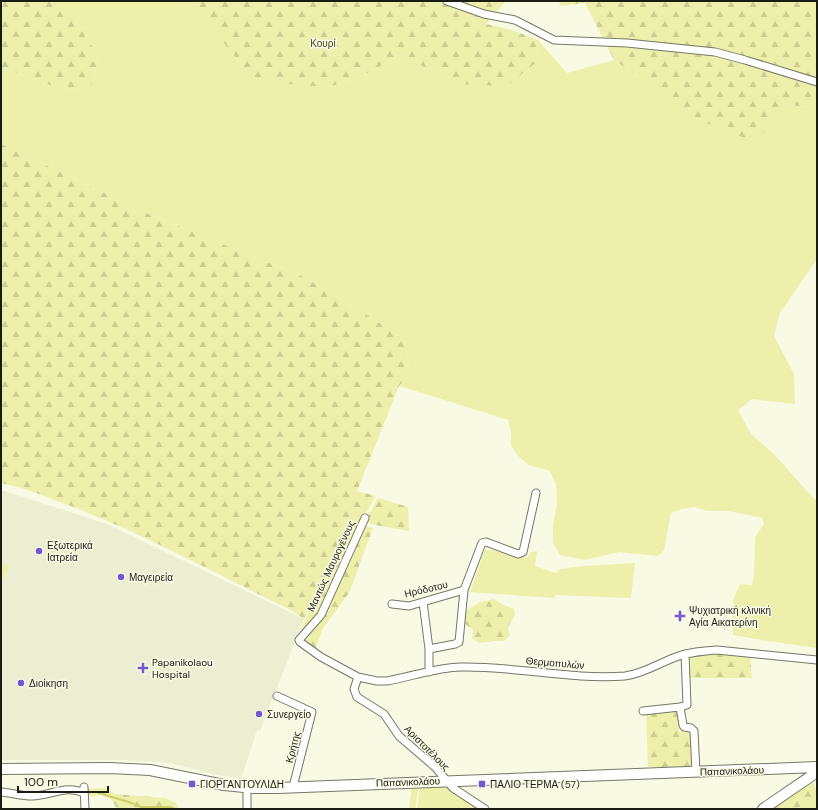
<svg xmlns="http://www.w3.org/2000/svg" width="818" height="810" font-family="'DM Sans',sans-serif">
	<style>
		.built { fill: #eceed1 }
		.green { fill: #edf0aa }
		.forest { fill: url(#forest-firs) }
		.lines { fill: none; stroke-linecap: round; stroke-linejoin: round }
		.stream { stroke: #cdd066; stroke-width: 2 }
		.street-casing { stroke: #767764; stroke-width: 9 }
		.secondary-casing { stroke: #767764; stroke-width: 12 }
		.street { stroke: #fff; stroke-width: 7 }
		.secondary { stroke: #fff; stroke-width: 10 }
		.poi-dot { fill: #7457d1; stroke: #f9fae4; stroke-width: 1.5 }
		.labels { text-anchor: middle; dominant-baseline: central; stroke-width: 3; stroke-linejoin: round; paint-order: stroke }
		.park-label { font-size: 10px; fill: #48491d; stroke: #f9fae4 }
		.poi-label { font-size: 10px; fill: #1b1c14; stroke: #f9fae4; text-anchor: start }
		.street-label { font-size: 10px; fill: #1b1c14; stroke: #f9fae4 }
	</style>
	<defs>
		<pattern id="forest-firs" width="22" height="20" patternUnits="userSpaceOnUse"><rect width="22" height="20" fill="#edf0aa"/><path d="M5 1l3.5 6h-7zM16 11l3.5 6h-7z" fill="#cbcd91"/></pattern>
	</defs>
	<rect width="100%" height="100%" fill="#f9fae4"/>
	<path class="built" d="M1,490L107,524L304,619L260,731L258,730L256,733L241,779L207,773L175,764L147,761L120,760H1Z"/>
	<path class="green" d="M52,1H184L195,7L251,77L327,87L355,80L400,55L458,84L537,62L538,40L567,73L614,60L673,100L699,120L789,105L817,108V259L780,313L774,336L794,374L795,404L752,399L738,410L751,434L774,454L814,499L817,500V648L768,641L733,635V600L740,584L752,585L754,575L755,537L764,524L762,518L729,511H708L694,507L682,509L671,513L664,550L658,556L619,552L585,560L560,555L553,543V524L557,504L556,484L550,471L529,465L517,455L511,445V431L508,420L400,386L410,375L405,340L367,315L304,277L153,216L1,144V67L61,89L75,90L91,86L99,59L82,29Z
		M485,549L527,558L531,552L537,551L535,566L555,573L558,572L560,569L583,566L635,563L631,598L556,595L554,598L470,592Z
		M1,562L8,566V569L1,582Z
		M447,785L480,809H417L420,787Z
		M412,786H419L415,809H409Z"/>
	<path class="forest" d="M1,1H52L56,3L82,29L99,59L91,86L75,90L61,89L1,67Z
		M184,1H506L486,24L512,30L538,40L537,62L506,86L458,84L400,55L355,80L327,87L288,84L251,77L195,7Z
		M558,1H817V108L789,105L755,142L699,120L673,100L614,60L585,3L561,6Z
		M1,144L153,216L304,277L367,315L405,340L410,375L399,386L334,549L357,491L376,496L362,520L320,614L302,633H300L328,564L304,619L291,610C220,576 150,537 76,508C51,499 27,488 1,483Z
		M378,498L408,507L409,531L375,525L365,522Z
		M363,525L373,528L349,593L323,628L315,651L301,640L323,616Z
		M494,599L503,605L514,609L515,615L508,627L510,636L504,641H494L479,643L472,638L473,630L464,623L467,610L480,602Z
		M716,653L750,654L752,678H689V657Z
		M678,712L679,732L691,731L693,768L648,767L646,713Z
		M813,782L817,792V809H772Z
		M106,788L115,794L165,798L176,803L177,806L181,809H117C109,790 102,795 85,797V789Z"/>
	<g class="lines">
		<path class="stream" d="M98,793L129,802L141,807H170L174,809"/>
		<g class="street-casing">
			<path id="street" d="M447,1L484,14L515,20L554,40L627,43L715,52L745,60L817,82
				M365,518L321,615L299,640L300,642L321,657L358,677L377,681H387C410,677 438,667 461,667C516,666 570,680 625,676C643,674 659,663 676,657C689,652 703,651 717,650L817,660
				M423,602L429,649V672
				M392,604L409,606L464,590
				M429,649L455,644L459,642L464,590L482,543L486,542L518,554L523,552L536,493
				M358,677L354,689L357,697L384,714L399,736L435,767L453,788L485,809
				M277,696L312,712L293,787
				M680,707L683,725L684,727L691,728L694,731L696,772
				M643,711L680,707L687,705L685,654
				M84,787L85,809
				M1,792C12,793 22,796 32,796C51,796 66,784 84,793
				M247,809V787"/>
		</g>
		<g class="secondary-casing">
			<path id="secondary" d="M1,769L109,768L150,770L224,785L254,788H278L817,767
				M763,809L817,772"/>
		</g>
		<use href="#street" class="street"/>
		<use href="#secondary" class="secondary"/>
	</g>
	<g class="poi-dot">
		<circle cx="39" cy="551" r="4"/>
		<circle cx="121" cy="577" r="4"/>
		<path d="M678 610h4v4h4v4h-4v4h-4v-4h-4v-4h4z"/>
		<path d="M141 662h4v4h4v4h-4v4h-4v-4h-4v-4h4z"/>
		<circle cx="21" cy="683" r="4"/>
		<circle cx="259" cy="714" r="4"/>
		<rect x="188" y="780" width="8" height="8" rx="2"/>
		<rect x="478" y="780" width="8" height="8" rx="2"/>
	</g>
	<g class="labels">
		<g class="park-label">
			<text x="323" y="43">Κουρί</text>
		</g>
		<g class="poi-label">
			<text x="47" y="545">Εξωτερικά<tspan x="47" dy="12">Ιατρεία</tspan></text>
			<text x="129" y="577">Μαγειρεία</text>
			<text x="689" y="610">Ψυχιατρική κλινική<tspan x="689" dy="12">Αγία Αικατερίνη</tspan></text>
			<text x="152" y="662">Papanikolaou<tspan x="152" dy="12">Hospital</tspan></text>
			<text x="29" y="683">Διοίκηση</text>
			<text x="267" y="714">Συνεργείο</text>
			<text x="200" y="784">ΓΙΟΡΓΑΝΤΟΥΛΙΔΗ</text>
			<text x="490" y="784">ΠΑΛΙΟ ΤΕΡΜΑ (57)</text>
		</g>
		<g class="street-label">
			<text transform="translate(331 566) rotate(-65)">Μαντώς Μαυρογένους</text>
			<text transform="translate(426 589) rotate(-13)">Ηρόδοτου</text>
			<text transform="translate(555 663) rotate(5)">Θερμοπυλών</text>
			<text transform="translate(293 747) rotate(-75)">Κρήτης</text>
			<text transform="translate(427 748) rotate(45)">Αριστοτέλους</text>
			<text transform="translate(732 771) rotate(-2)">Παπανικολάου</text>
			<text transform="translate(408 782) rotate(-2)">Παπανικολάου</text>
		</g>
	</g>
	<rect width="818" height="810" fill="none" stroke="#1b1c14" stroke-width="4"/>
	<path d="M18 786v6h90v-6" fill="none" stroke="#1b1c14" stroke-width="2"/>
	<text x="24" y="786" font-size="12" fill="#1b1c14" stroke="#f9fae4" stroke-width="3" paint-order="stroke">100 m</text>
</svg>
